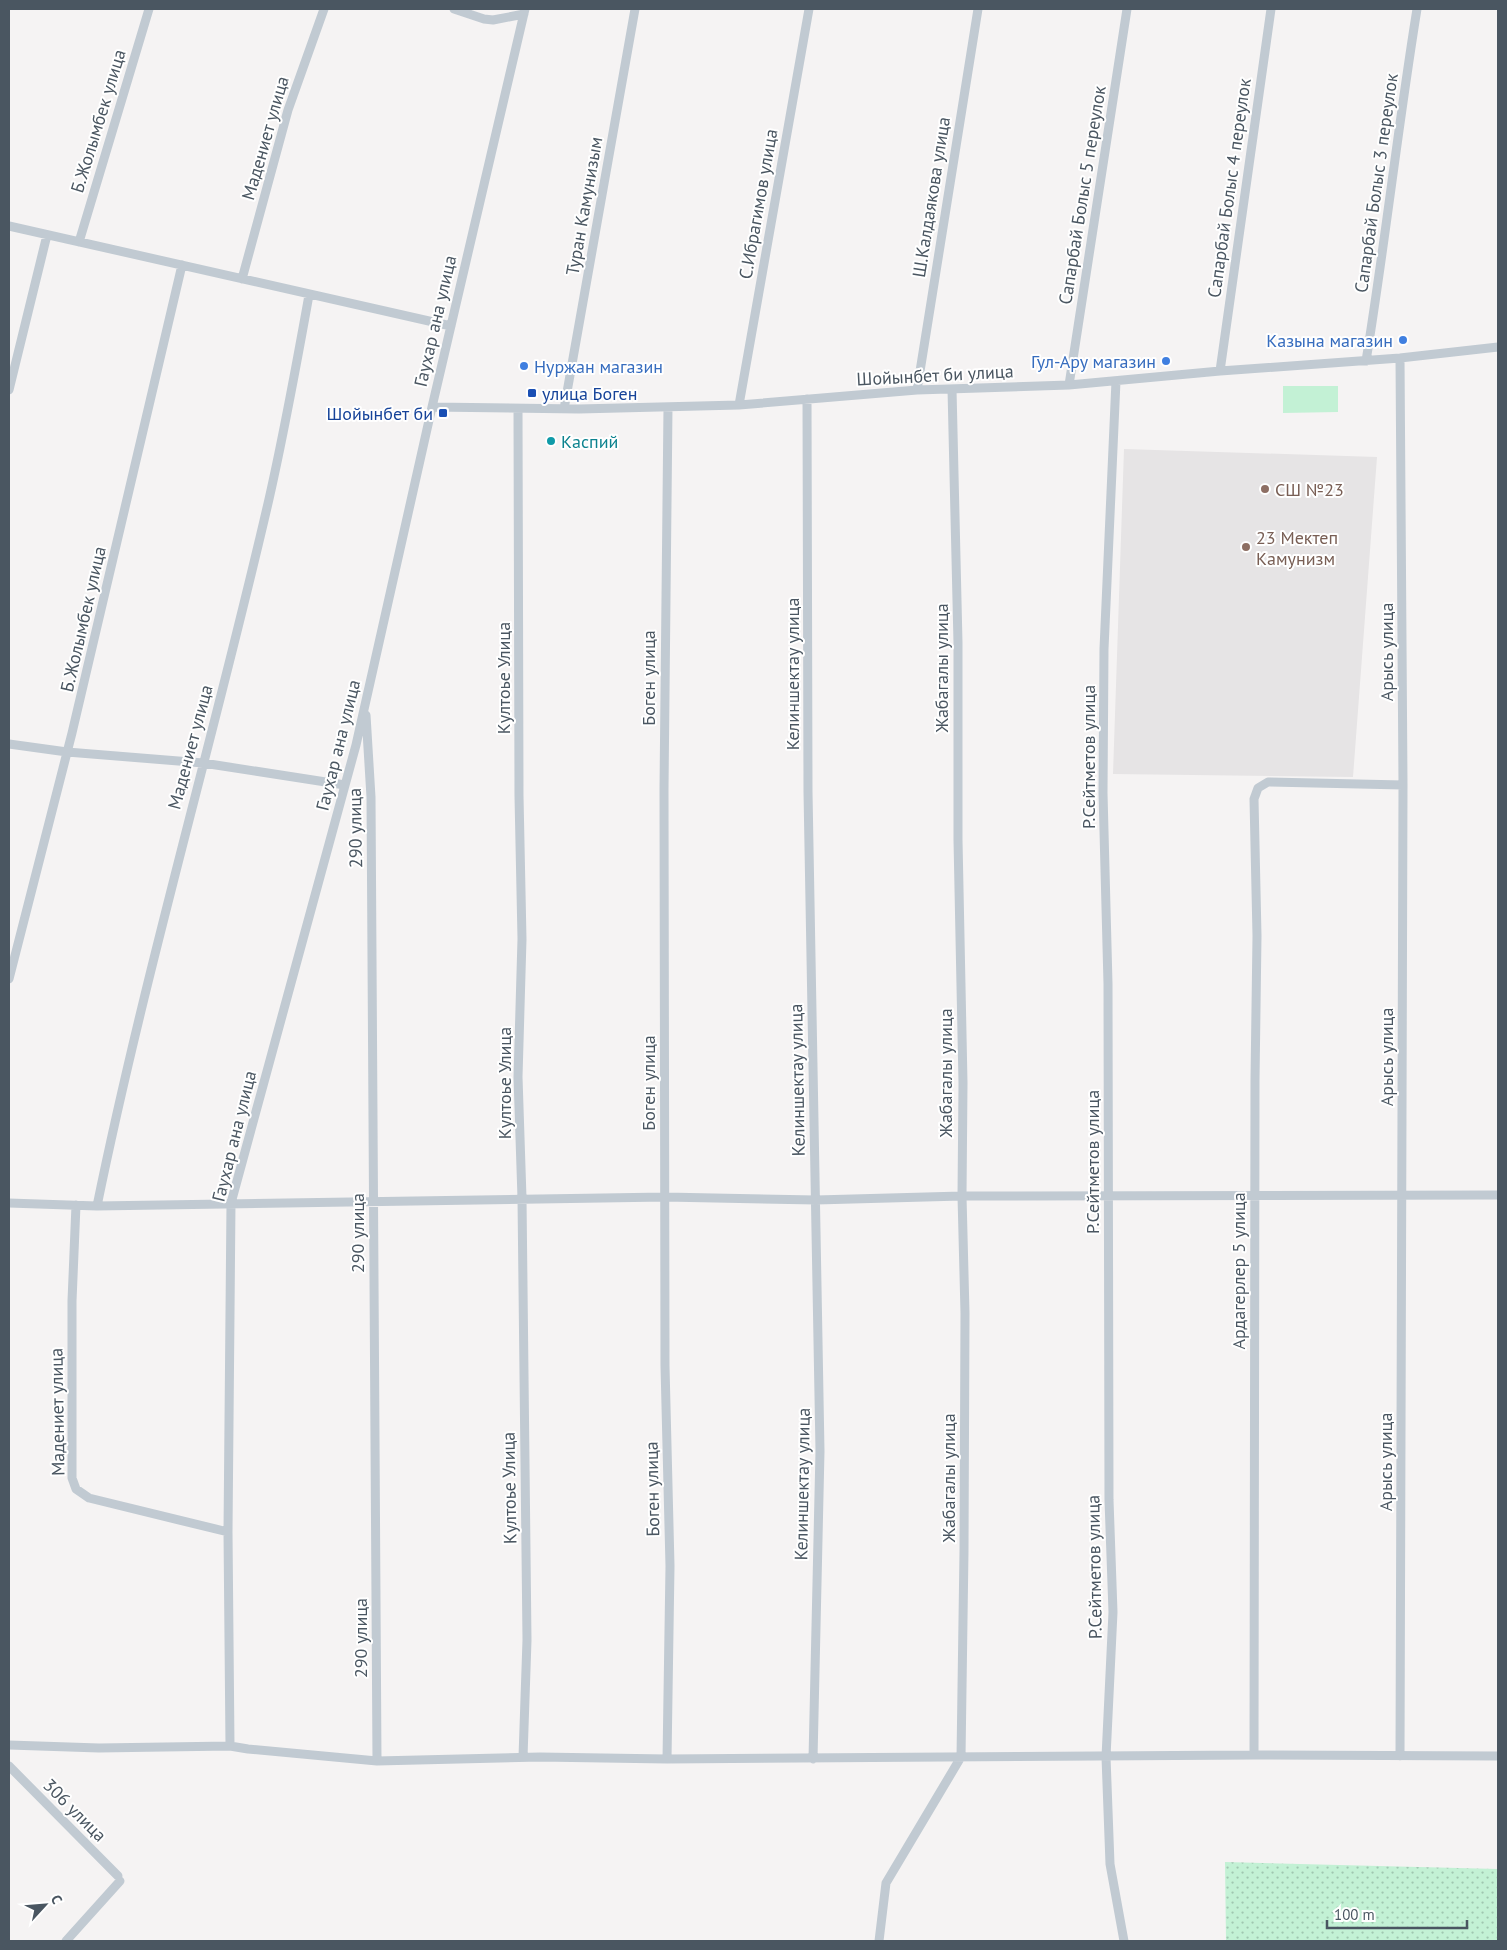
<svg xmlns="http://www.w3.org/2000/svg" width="1507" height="1950" font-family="'PT Sans',sans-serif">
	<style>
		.education { fill: #e6e4e5 }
		.grass { fill: url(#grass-dots) }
		.garden { fill: #c3f1d5 }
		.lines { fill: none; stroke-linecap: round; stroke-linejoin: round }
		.minor { stroke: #c1cad2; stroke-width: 9 }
		.shop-dot { fill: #3f7fe0; stroke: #fff; stroke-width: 2 }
		.transit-dot { fill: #1a4fb4; stroke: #fff; stroke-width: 2 }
		.culture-dot { fill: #0f9aa8; stroke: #fff; stroke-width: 2 }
		.education-dot { fill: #8d6e63; stroke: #fff; stroke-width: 2 }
		.labels { text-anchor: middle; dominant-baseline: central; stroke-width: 4; stroke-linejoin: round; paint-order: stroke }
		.street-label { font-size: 18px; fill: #4a5661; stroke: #fff }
		.shop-label { font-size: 18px; fill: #366cbe; stroke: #fff; text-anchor: end }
		.transit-label { font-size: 18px; fill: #164399; stroke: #fff; text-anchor: start }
		.culture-label { font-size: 18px; fill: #0d838f; stroke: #fff; text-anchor: start }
		.education-label { font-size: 18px; fill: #785e54; stroke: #fff; text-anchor: start }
	</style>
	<defs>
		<pattern id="grass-dots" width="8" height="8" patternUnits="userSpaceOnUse" patternTransform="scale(1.25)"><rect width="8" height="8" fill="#c3f1d5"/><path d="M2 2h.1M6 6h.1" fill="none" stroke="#a0c6b0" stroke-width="1.8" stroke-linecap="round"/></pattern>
	</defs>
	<rect width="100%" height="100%" fill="#f5f3f3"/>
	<path class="education" d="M1124,449L1377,457L1353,777L1113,774Z"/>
	<path class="grass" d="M1225,1862L1498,1869V1941H1226Z"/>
	<path class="garden" d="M1283,386H1338V412L1283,413Z"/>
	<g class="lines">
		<path class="minor" d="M454,9L484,19L493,20L524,14
			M525,9L432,407L356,745L231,1203L228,1532L230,1746L248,1749L377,1761L540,1757L667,1759L1254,1755L1498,1756
			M9,226L451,326
			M79,242L149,9
			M242,279L288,110L324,9
			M1400,358L1403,785L1400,1756
			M1366,361C1385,244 1398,126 1417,9
			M1220,371L1271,9
			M1116,381L1104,649L1103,793L1108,984L1109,1500L1113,1612L1106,1757L1110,1864L1124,1941
			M1069,385L1127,9
			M9,390L47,235
			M917,390L978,9
			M807,399L808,792L820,1451L813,1759
			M739,405L809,9
			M432,407L579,409L739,405L917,390L1069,385L1220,371L1400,358L1498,347
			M518,409L519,796L522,939L518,1077L522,1198L527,1640L523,1757
			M564,409L635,9
			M366,715L371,797L377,1761
			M9,744L67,752L203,763L345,785
			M9,979L72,733L182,265
			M9,1203L97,1206L665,1197L816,1200L962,1196L1498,1195
			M76,1205L72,1301V1478L76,1489L89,1498L228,1532
			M97,1206C145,972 212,744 266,512C283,440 296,367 309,295
			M9,1745L99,1748L230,1746
			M1254,1755L1255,1080L1257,936L1254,799L1258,788L1268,782L1403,785
			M667,1759L670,1566L665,1366L664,789L668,407
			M9,1766L118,1876
			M66,1941L120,1881
			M879,1941L886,1883L961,1757L964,1551L965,1313L962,1196L963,1083L958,840V643L952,389"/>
	</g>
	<g class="shop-dot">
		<circle cx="1403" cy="340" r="5"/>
		<circle cx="1166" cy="361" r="5"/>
		<circle cx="524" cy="366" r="5"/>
	</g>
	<g class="transit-dot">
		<rect x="527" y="388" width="10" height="10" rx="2.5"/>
		<rect x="438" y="408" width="10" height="10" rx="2.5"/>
	</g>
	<circle class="culture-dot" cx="551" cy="441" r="5"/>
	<g class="education-dot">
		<circle cx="1265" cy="489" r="5"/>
		<circle cx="1246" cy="547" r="5"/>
	</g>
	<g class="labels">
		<g class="street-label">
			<text transform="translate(98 121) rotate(-73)">Б.Жолымбек улица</text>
			<text transform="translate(265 138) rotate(-74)">Мадениет улица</text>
			<text transform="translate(1376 183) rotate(-82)">Сапарбай Болыс 3 переулок</text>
			<text transform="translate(1229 188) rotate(-82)">Сапарбай Болыс 4 переулок</text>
			<text transform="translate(1082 195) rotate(-81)">Сапарбай Болыс 5 переулок</text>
			<text transform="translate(931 197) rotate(-81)">Ш.Калдаякова улица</text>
			<text transform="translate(758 204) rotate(-80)">С.Ибрагимов улица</text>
			<text transform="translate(584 206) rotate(-80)">Туран Камунизым</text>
			<text transform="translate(435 321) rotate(-77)">Гаухар ана улица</text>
			<text transform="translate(935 375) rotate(-3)">Шойынбет би улица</text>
			<text transform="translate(83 619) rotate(-77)">Б.Жолымбек улица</text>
			<text transform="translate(1386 652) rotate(-90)">Арысь улица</text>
			<text transform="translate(941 668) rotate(-90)">Жабагалы улица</text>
			<text transform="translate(792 674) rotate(-90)">Келиншектау улица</text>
			<text transform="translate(503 678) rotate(-90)">Култоье Улица</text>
			<text transform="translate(648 678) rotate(-90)">Боген улица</text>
			<text transform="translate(338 745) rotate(-76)">Гаухар ана улица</text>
			<text transform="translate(190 747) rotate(-75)">Мадениет улица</text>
			<text transform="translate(1088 757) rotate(-90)">Р.Сейтметов улица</text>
			<text transform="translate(355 828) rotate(-91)">290 улица</text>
			<text transform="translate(1386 1057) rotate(-90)">Арысь улица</text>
			<text transform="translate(945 1073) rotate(-90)">Жабагалы улица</text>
			<text transform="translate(797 1080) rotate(-91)">Келиншектау улица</text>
			<text transform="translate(504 1083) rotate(-90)">Култоье Улица</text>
			<text transform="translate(648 1083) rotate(-90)">Боген улица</text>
			<text transform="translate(234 1136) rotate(-76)">Гаухар ана улица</text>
			<text transform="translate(1092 1162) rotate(-90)">Р.Сейтметов улица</text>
			<text transform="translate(357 1233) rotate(-90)">290 улица</text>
			<text transform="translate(1238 1271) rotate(-90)">Ардагерлер 5 улица</text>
			<text transform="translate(57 1412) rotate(-91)">Мадениет улица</text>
			<text transform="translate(1385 1462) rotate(-90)">Арысь улица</text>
			<text transform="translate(948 1478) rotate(-90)">Жабагалы улица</text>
			<text transform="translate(802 1484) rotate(-89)">Келиншектау улица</text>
			<text transform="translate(509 1488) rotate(-91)">Култоье Улица</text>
			<text transform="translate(652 1489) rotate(-91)">Боген улица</text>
			<text transform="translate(1094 1567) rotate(-91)">Р.Сейтметов улица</text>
			<text transform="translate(360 1638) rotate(-90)">290 улица</text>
			<text transform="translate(75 1810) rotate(45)">306 улица</text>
		</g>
		<g class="shop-label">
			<text x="1393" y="340">Казына магазин</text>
			<text x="1156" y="361">Гул-Ару магазин</text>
			<text x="534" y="366" text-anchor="start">Нуржан магазин</text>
		</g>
		<g class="transit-label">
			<text x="542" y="393">улица Боген</text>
			<text x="433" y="413" text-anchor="end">Шойынбет би</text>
		</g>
		<g class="culture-label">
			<text x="561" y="441">Каспий</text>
		</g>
		<g class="education-label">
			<text x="1275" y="489">СШ №23</text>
			<text x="1256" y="537">23 Мектеп<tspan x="1256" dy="21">Камунизм</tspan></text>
		</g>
	</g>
	<rect width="1507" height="1950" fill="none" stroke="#4a5661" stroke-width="20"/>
	<g transform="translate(45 1905) rotate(64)" stroke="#ffffff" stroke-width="4" paint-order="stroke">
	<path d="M0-4L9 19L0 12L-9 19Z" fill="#4a5661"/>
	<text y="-8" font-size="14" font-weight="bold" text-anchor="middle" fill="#4a5661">С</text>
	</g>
	<path d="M1327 1920v8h140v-8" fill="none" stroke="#4a5661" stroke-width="2.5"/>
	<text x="1334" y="1920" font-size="15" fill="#4a5661" stroke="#ffffff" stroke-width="4" paint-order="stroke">100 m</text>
</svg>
